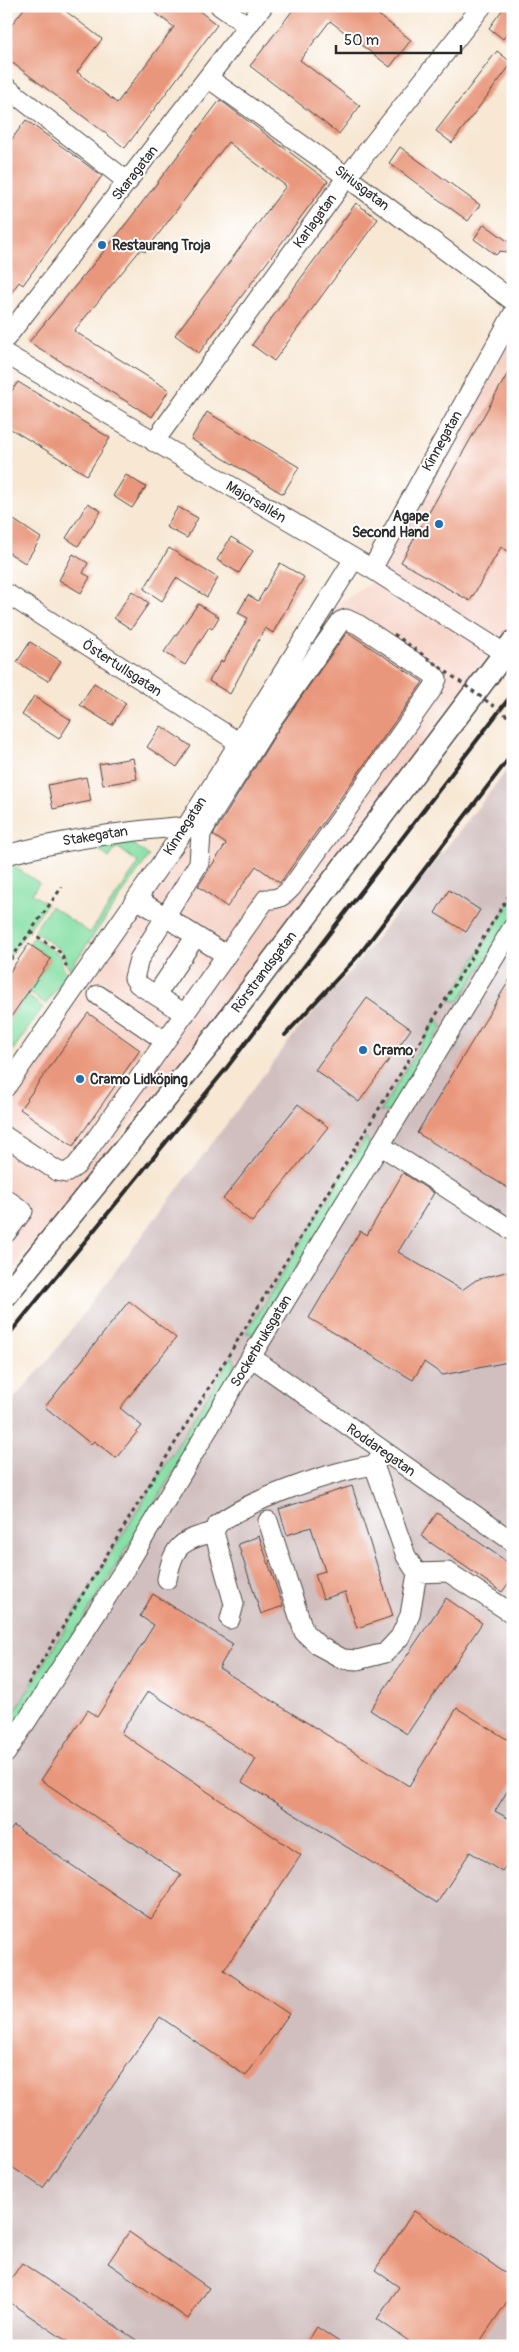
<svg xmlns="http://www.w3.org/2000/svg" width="519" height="2352" font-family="Pangolin,sans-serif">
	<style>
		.built { fill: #f6d1c5 }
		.industrial { fill: #d1bfbf }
		.green { fill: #85dfa4; stroke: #588568 }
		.building { fill: #e9977b }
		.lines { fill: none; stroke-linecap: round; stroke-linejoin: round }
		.minor-casing { stroke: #4a4744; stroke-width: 21 }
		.major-casing { stroke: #4a4744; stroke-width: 25 }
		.path { stroke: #4a4744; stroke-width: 3; stroke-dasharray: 4 4; stroke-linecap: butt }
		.minor { stroke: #fff; stroke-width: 19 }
		.major { stroke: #fff; stroke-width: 22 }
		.rail { stroke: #2b2b2b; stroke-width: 4 }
		.path-bridge { stroke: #4a4744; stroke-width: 3; stroke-dasharray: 4 4; stroke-linecap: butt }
		.poi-dot { fill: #1f6fb2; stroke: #fff; stroke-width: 2 }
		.labels { text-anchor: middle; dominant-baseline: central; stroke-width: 4; stroke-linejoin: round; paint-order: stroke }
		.street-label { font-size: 14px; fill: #2b2b2b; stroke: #fff }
		.poi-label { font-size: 14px; font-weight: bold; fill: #2b2b2b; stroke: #fff; text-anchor: start }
	</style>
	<rect width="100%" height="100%" fill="#fff"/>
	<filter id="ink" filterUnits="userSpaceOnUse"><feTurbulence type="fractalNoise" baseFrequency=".02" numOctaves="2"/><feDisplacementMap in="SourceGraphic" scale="10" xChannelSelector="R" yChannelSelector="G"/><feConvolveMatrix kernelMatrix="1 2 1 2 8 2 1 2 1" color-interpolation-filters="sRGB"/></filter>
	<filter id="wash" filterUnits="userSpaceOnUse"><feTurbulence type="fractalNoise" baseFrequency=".0096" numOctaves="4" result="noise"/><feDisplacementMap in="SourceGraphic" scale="20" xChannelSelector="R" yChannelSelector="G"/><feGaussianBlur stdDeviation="1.12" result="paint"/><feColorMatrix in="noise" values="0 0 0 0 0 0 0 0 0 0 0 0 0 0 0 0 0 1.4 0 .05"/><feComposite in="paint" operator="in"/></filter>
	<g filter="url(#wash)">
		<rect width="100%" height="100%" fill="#f7e7d3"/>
		<path class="built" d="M513,337V623L196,1042L6,1277V1103L191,834L339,603L369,585L452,444Z"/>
		<path class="industrial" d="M513,762V2346H6V1407L46,1363L296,1032L359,961Z"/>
		<path class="green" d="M121,843H132L149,856L70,969L66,964L62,951L34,931L51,906L90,933L139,863L117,847L109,858L99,850L100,846Z
			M12,865L39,883L32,894L47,904L6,961V867Z
			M513,896V917L459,1001H449Z
			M34,937L61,956L63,968L68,972L46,1004L28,992L51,959L29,944Z
			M26,995L43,1007L6,1060V1024Z
			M437,1019L442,1026L393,1111L380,1112Z
			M366,1137L371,1146L255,1333H246Z
			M232,1356L235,1363L234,1372L6,1746V1726Z"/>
		<g id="blocks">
			<path class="building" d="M26,6H59L102,39L77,72L117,103L174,27L146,6H193L217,25L125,148L6,58V32Z
				M296,6H367L411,40L390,67L330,21L300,60L360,106L339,134L250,66Z
				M505,6H513V26L503,39L489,28Z
				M497,51L512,63L452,143L436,131Z
				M220,100L328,181L199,353L175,335L286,186L228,142L145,252L141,249L74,331L169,390L152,417L29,342L119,233Z
				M26,120L102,176L23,285L19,282L6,300V147Z
				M400,147L480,205L468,221L389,163Z
				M356,203L378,219L274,361L252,345Z
				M484,224L513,245V253L500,251L496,255L474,239Z
				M513,364V542L508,551L501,547L470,601L401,562Z
				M18,382L110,438L87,475L6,426V399Z
				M207,412L299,467L283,494L191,439Z
				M126,475L146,487L132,508L113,496Z
				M88,503L101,511L78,546L66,538Z
				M178,507L198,518L187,538L166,527Z
				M14,520L41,538L25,563L6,551V532Z
				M231,537L253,551L239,573L217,560Z
				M169,548L218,578L207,597L176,578L162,601L144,589Z
				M73,554L88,563L83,573L90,577L81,593L59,580Z
				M280,563L304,577L273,633L265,628L230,694L209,681L221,661L223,662L248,618L238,613L248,595L258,601Z
				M132,591L149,603L131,629L114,618Z
				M198,604L219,617L212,629L209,627L185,665L164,652Z
				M347,632L423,682L280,883L256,866L227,907L198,886L226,844L213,835L280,727Z
				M30,642L61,661L48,681L17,662Z
				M94,683L126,703L112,725L80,705Z
				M34,696L71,720L59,739L22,715Z
				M161,726L191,746L177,767L147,747Z
				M133,758L137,779L103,785L99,764Z
				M86,777L91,801L53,809L48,785Z
				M449,890L480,910L466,932L435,913Z
				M29,944L51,959L6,1024V977Z
				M513,974V1191L417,1133Z
				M367,998L411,1029L359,1102L315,1070Z
				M88,1013L140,1050L73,1146L20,1109Z
				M298,1104L328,1127L252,1222L223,1199Z
				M403,1173L434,1193L398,1252L462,1290L476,1280L513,1270V1361L443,1375L424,1362L413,1380L309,1318L360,1231L367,1235Z
				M129,1301L176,1338L120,1408L142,1426L116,1458L94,1441L91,1444L45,1407Z
				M352,1486L393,1616L357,1628L345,1592L323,1599L315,1574L325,1571L311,1527L287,1535L279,1509Z
				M437,1513L513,1566V1577L502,1592L421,1536Z
				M259,1536L283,1606L261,1614L238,1544Z
				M153,1594L233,1644L219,1668L409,1786L457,1708L513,1743V1782L495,1811L513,1821V1854L502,1872L470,1852L437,1903L242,1782L256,1759L148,1691L121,1733L301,1855L224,1970L289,2014L246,2076L160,2017L43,2188L6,2163V1836L14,1826L151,1919L181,1875L41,1780L88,1710L97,1717L154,1625L140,1616Z
				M446,1598L482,1623L407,1734L370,1710Z
				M414,2211L513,2278V2293L477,2346H416L377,2319L399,2287L375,2270Z
				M129,2232L209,2288L188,2319L108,2263Z
				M22,2263L145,2346H74L6,2300V2286Z
				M317,2327L345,2346H305Z"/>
		</g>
	</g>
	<g filter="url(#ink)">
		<use href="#blocks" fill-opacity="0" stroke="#4a4744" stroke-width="1"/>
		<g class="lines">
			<g class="minor-casing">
				<path id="minor" d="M220,6L248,26
					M208,78L347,177L513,301
					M6,87L128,182
					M6,338L263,6
					M6,354L372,569L504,653
					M154,442L347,177L482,6
					M372,569L513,314
					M6,593L238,742
					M6,855C62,840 118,832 176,827L185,829
					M137,899L226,955
					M98,995L165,1041
					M156,995L196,936
					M6,1087L185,829L354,559
					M6,1137L57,1171L66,1173L76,1166L86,1153L266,899C278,900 284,896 292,887L433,688L437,679L434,675L359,625L346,619L341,621L271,721L210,818L201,834L199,863L139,959L134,978L138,984L185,1014
					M380,1145L513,1231
					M6,1199L23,1211L6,1233
					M251,1357L513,1542
					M268,1521L304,1632L319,1646L343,1659L357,1660L385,1653L400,1637L410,1615L417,1573L406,1556L374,1465L383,1452
					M417,1573L448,1572L513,1614
					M167,1579C174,1545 180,1541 214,1532
					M230,1619L234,1604L214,1532L218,1524C250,1499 333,1471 374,1465
					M6,1753L128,1564L251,1357L513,927"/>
			</g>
			<g class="major-casing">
				<path id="major" d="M6,1295L209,1045L513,642"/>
			</g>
			<path class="path" d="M31,932L61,953L67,968
				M6,966L62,887
				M28,1684L513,889"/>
			<use href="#minor" class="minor"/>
			<use href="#major" class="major"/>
			<path class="rail" d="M285,1035L359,955L513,753
				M6,1338L225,1070L513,693"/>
			<path class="path-bridge" d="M394,634L513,720"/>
		</g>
	</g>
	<g class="poi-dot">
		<circle cx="102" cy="245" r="5"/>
		<circle cx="439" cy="524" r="5"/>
		<circle cx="363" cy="1050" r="5"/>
		<circle cx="80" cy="1079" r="5"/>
	</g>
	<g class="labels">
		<g class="street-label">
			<text transform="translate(135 173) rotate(-52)">Skaragatan</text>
			<text transform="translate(362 188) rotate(37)">Siriusgatan</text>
			<text transform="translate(315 221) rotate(-54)">Karlagatan</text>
			<text transform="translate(442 441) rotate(-61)">Kinnegatan</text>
			<text transform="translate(256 502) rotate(31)">Majorsallén</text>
			<text transform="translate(122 668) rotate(33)">Östertullsgatan</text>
			<text transform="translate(185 826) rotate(-57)">Kinnegatan</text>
			<text transform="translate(95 836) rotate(-9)">Stakegatan</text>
			<text transform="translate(264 972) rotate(-53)">Rörstrandsgatan</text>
			<text transform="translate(261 1341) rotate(-59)">Sockerbruksgatan</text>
			<text transform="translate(381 1450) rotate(35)">Roddaregatan</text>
		</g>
		<g class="poi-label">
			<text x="112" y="245">Restaurang Troja</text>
			<text x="429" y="516" text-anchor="end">Agape<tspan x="429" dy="16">Second Hand</tspan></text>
			<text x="373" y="1050">Cramo</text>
			<text x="90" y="1079">Cramo Lidköping</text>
		</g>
	</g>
	<rect width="519" height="2352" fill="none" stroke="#fff" stroke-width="25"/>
	<path d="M336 45v8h125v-8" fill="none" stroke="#2b2b2b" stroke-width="2.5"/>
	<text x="344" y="45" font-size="15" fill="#2b2b2b" stroke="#ffffff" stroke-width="4" paint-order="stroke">50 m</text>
</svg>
